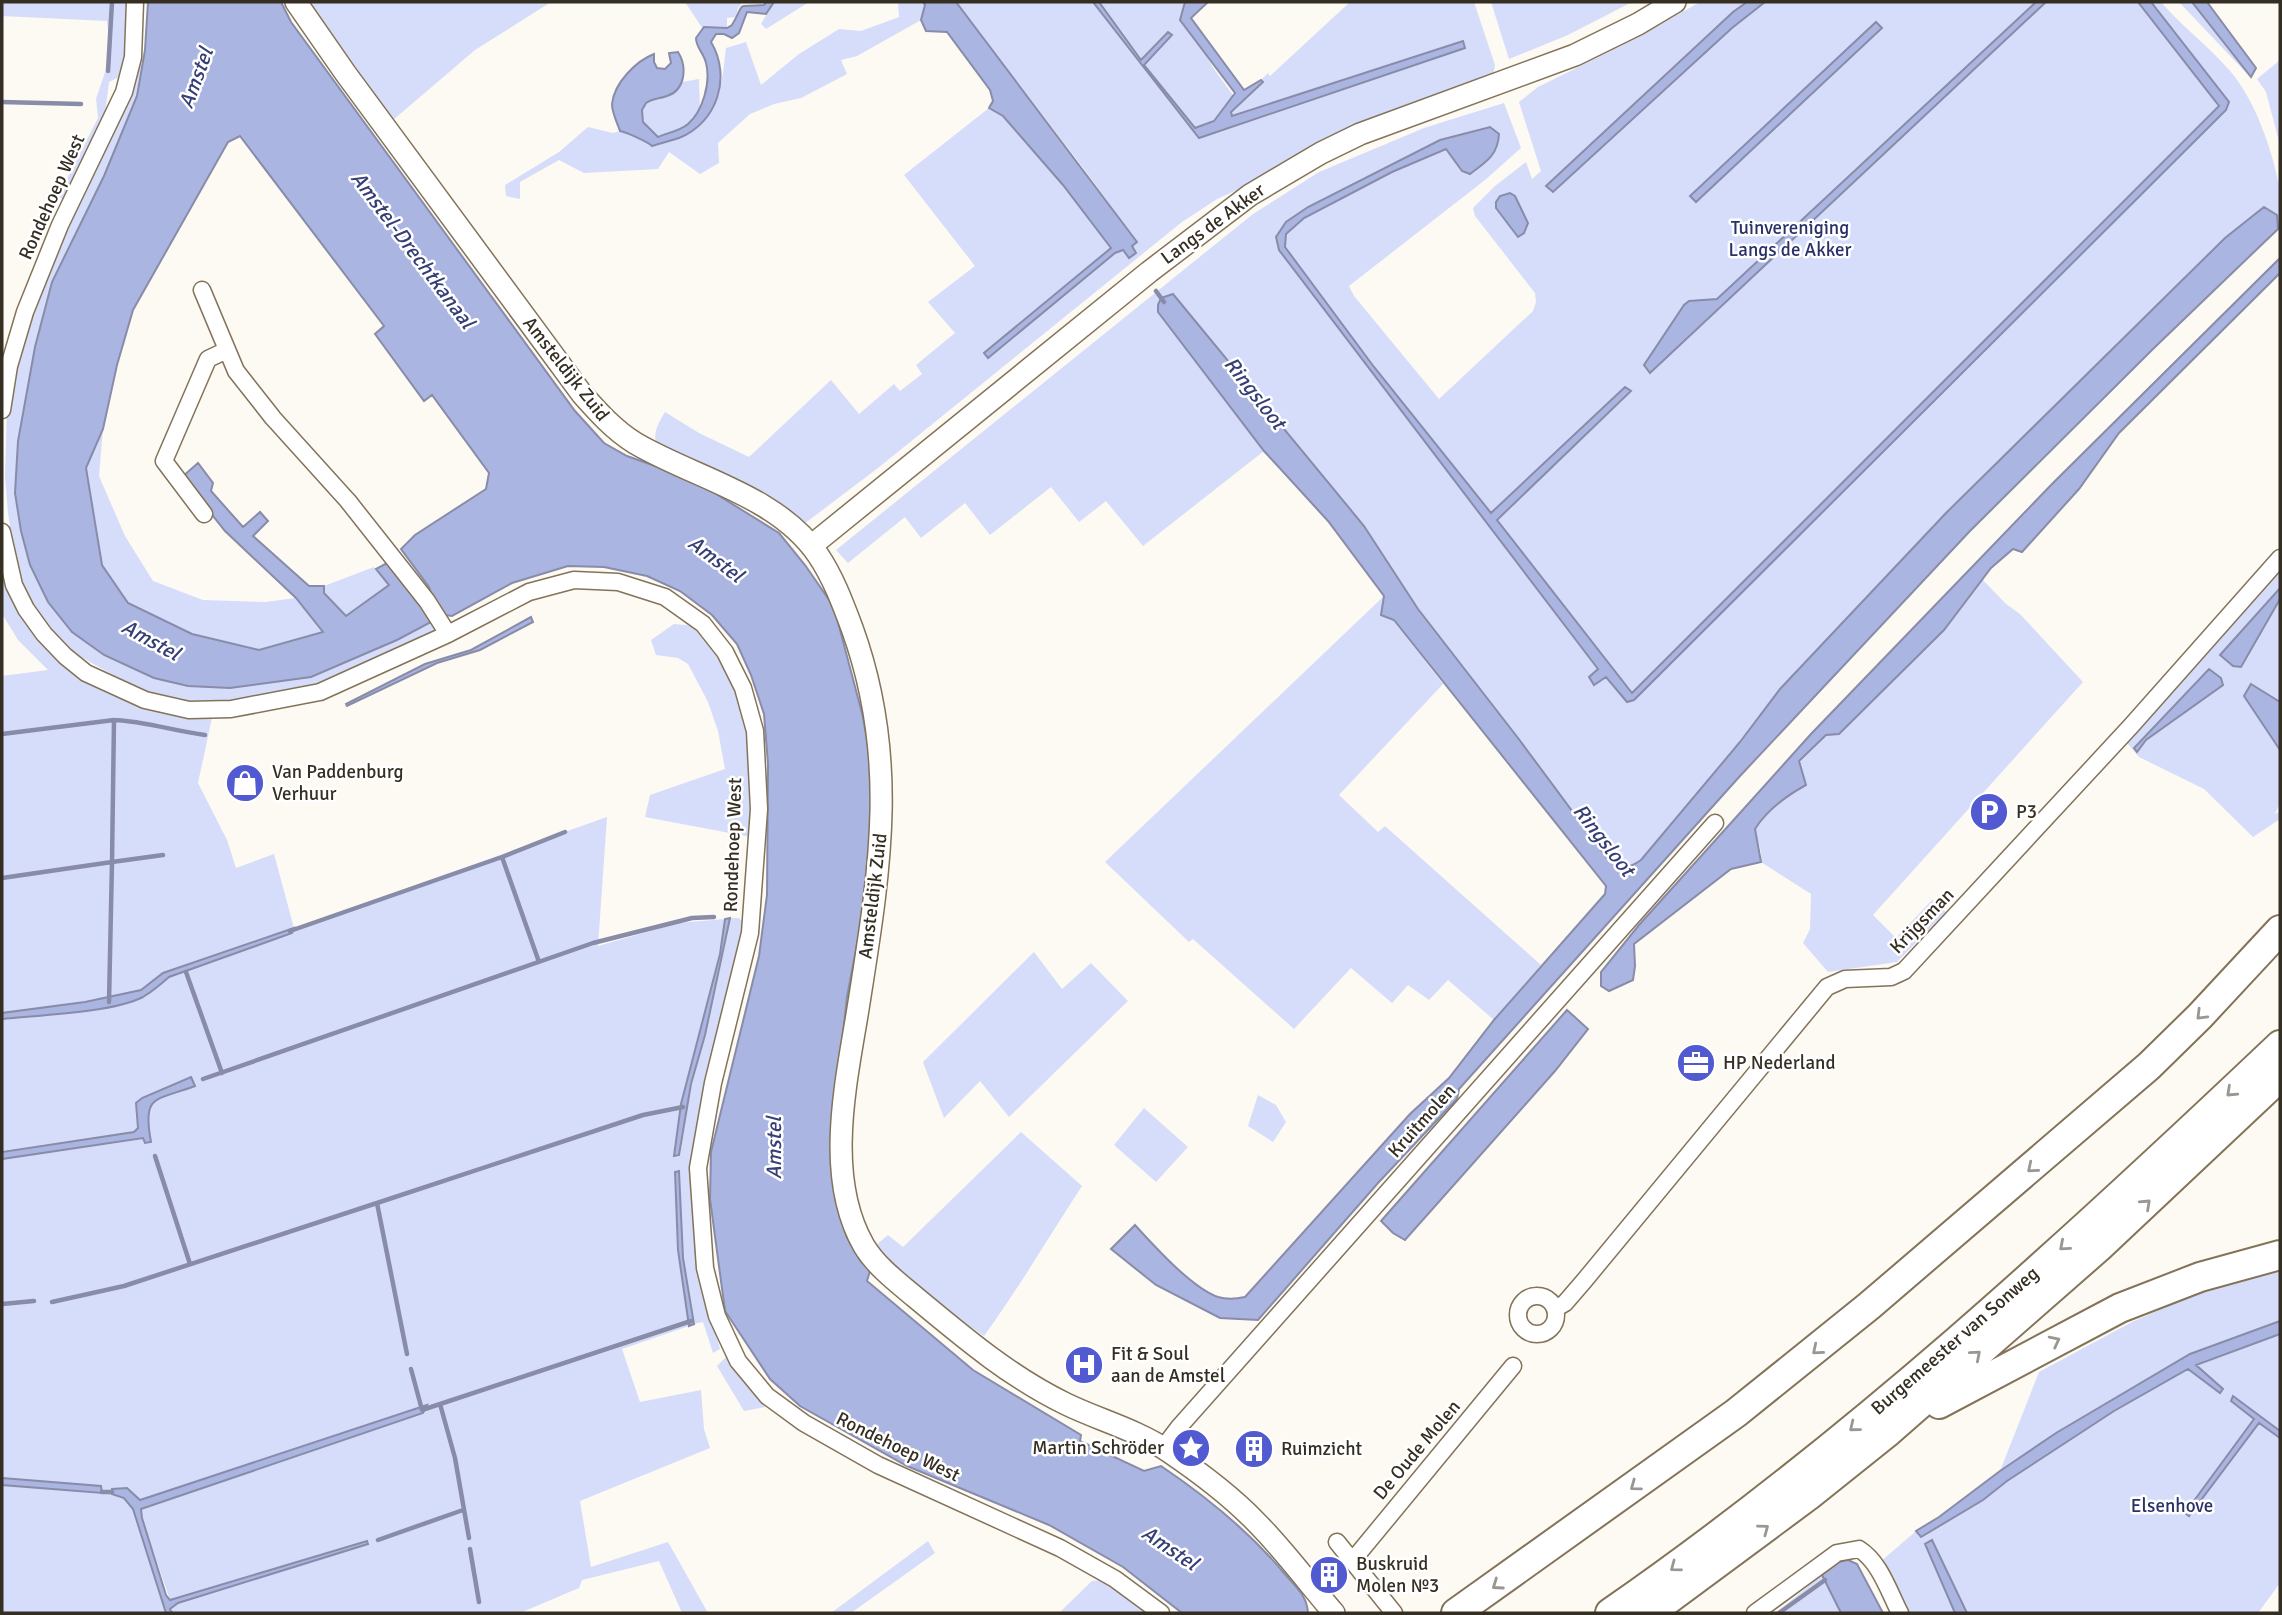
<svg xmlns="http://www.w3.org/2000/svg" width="2282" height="1615" font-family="Signika,sans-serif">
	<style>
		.green { fill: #d6ddfb; fill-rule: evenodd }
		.water { fill: #abb5e1; stroke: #888ca8; stroke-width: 2; fill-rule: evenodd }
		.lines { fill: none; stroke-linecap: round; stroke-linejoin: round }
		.stream { stroke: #888ca8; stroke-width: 4.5 }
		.street-casing { stroke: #837358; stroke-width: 19 }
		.secondary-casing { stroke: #837358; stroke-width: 24 }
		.highway-casing { stroke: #837358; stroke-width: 32 }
		.street { stroke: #fff; stroke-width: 16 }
		.secondary { stroke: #fff; stroke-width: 21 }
		.highway { stroke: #fff; stroke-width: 28 }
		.oneway { stroke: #9a9691 }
		.labels { text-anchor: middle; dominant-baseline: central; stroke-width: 5; stroke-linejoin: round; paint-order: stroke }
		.street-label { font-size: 19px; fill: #352e23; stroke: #fff }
		.park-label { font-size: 19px; fill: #2a3167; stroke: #fff }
		.poi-label { font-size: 19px; fill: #352e23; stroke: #fff; text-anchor: start }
		.water-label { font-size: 21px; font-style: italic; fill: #363e76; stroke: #fff }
	</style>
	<rect width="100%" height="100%" fill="#fdf9f3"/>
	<path class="green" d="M2,2H133L123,75L109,82L104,121L63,200L58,196L98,118L96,99L107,66L109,40L107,21L2,16Z
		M310,2H551L475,50L393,120Z
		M685,2H740L741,5L738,8L736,17L727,18V28L703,29Z
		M774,2H809L766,29L761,24Z
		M898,2H923L925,5L921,20L857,56L841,60L847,74L801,98L774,104L750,114L718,143L719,163L700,174L669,152L658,169L584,173L559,160L520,182V199L506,196L505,185L559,152L588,127L613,133L620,131C644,143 679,147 700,124C707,117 717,95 720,85C724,75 724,60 726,48L746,42L761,85L799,54L839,29L861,31L899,17Z
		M956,2H1185L1183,16L1214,69L1238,102L1263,82L1261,80L1268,73L1270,76L1350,2H1474L1495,65L1493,76L1217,199L1182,222L878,468L800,527L656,444C653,432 659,422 665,412L699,433L749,457L831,380L859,414L894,384L900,391L922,374L916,365L955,333L928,302L975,266L904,175L989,108L1003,116L1063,185L1111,248L984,352L1115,253L1132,246L1137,242L1084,169Z
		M1491,2H1632L1568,35L1509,59Z
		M1700,2H2161C2182,27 2209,46 2230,71C2256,101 2273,152 2280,191C2282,203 2280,216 2280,229H2278L2277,215L2225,238L1946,513L1780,689L1740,742L1641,861C1627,870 1620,869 1607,858L1418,609L1364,526L1254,390L1158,312L1264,451L1143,546L1106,501L1079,522L1051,487L990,535L965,503L921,538L905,517L848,563L836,550L1253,214L1319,172L1424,128L1504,103L1521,148L1485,180L1349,286L1354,296L1439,399L1533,311L1536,302L1535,293L1475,216L1473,208L1495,186L1526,162L1532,179L1541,171L1519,102L1538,87L1635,39Z
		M2179,2H2198L2252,72V79Z
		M144,54L137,96L104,176L28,391L18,441L15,493L21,531L30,565L48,602L72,632L154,678L188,686L230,688L310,677L397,640L431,620L436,631L375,663L323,686L226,703L179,700L141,691L76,654L48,629L28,604L18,574L8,513L5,477L7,408L14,363L69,223Z
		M2280,60V145L2266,92L2257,79Z
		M699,79L700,111L688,125L658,137C646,127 638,118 645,103L674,92L682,82Z
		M103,429L99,476L125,536L153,581L203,600L265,602L296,598L323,632L259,650L192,634L128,603L102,565L86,468Z
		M2,563L42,641L183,716L212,718L198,783L227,840L236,868L274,854L294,928L607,817L598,946L678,923L725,919L720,954L681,1104L674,1156C693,1077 716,999 730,918H739L743,923L714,1058L696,1127L691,1201L700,1279L720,1349L713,1353L703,1322L694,1324L683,1258L679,1171L675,1172L678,1250L689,1326L622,1349L640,1402L701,1390L704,1429L710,1448L580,1501L591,1567L668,1542L708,1613H682L659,1561L582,1580L579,1588L520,1613H172L170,1609L178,1603L368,1543L367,1541L170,1600L142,1518L141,1509L423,1414L426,1405L139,1500L124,1498L133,1509L166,1613H2V1485L102,1492L100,1486L2,1478V1159L144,1138L151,1142C150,1133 146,1123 147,1114C149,1096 181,1091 195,1086L191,1078L136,1103L138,1129L134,1132L2,1152V1019C56,1013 127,1016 169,977L291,933L294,929L163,973L141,990L85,1002L2,1013V676L48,670L18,640L2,614Z
		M374,567L390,584L346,616L324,593V586Z
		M2280,569V588L2220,655L2241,667L2280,599V702L2251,685L2244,696L2280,750V803L2275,814L2280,812V819L2253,837L2204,789L2139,757L2127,743ZM2209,669L2221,678L2146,740L2137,751L2134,748Z
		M1982,579L2006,604L2020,614L2083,682L1873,915L1896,938L1932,900L1946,912L1897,962L1828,972L1803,943L1810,929L1811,894L1761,862V852L1755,829C1767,810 1786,796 1806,785L1799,762L1826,735L1839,734L1944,630Z
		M1384,596L1393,620L1443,684L1339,795L1378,832L1385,826L1541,965L1494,1020L1448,980L1429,1000L1408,985L1392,1003L1351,968L1294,1029L1193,939L1189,942L1105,862Z
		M674,624L696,626C755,688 752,757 751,837L645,817L650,795L725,769L718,731L708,702L688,664L678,658L656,655L651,640Z
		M1034,952L1062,989L1091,963L1128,1001L1009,1117L980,1081L944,1118L923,1062Z
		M1258,1095L1276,1105L1286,1122L1273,1142L1248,1126Z
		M1144,1108L1188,1147L1156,1182L1114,1145Z
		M1021,1132L1082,1186C1049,1236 1019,1288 984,1336L914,1287L875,1246L888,1235L903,1247Z
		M2280,1266V1321L2190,1354L2056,1433L2000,1471L2039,1372L2132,1322L2205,1290Z
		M2280,1334V1583L2258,1613H1963L1925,1544L1955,1613H1905L1879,1563L1916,1531L1921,1537L1983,1500L2007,1481L2114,1411L2188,1369Z
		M726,1357L766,1407L744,1411L717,1366Z
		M928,1541L935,1553L851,1613H831Z
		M1822,1575L1841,1613H1776Z
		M1108,1580L1153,1613H1059L1092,1581Z"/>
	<path class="water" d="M148,2H281L291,22L575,411L604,443L627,456L692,479L779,533L805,565L834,607L863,717L875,788L863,913L847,997L831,1144L835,1195L847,1237L859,1259L870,1271L867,1281L973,1370L1081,1435L1080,1441L1144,1471L1161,1466C1207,1497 1248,1530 1284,1573C1295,1586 1307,1595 1308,1613H1182L1123,1567L1049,1525L907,1466L800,1406L770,1379L725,1311L710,1199L711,1152L759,956L767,895L768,764L764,714L751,675L737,644L712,615L680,591L647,576L604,567L568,566L512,583L452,616L444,615L397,640L311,677L230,688L188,686L154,678L104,655L72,632L48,602L30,565L21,531L15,493L18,441L35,347L52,282L104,176L137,96L145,50ZM240,136L384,326L375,334L424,401L432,395L489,473L486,489L415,535L401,549L429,587L433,600L400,577L387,563L376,569L389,585L346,616L324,593V586H309L253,536L268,521L260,512L243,527L211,491L213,483L198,463L182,477L225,531L296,598L323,632L259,650L192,634L128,603L102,565L86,468L103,429L117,365L133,310L228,142Z
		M766,2H774L766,14L747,12L739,33L732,38L724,34H716L711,42C732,77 717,123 679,138C670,141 661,143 652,146C648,142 626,132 620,131C617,122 612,113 612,104C614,83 636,61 654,54V62L657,68L665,69L671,63L669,53L678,52C687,66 686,90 667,96C659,99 653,98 646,103L642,110L643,122L658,137C667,133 680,131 688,124C703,111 711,82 706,63C704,53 696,48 696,38L704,27L727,28L732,25C747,0 733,8 764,5Z
		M923,2H956L1137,242L1132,246L1136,253L1129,258L1123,250L1115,253L988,358L984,353L1111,248L1063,185L1003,116L989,108L993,101L990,90L947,32L926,31L921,20L925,5Z
		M1093,2H1099L1141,60L1168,32L1172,35L1144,65L1195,128L1214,121L1235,93L1180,20L1185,2H1208L1191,18L1244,90L1261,80L1263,82L1231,112L1232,116L1463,41L1465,48L1199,138Z
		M1747,2H1765L1732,28L1553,192L1546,186L1733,12Z
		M2036,2H2046L1650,373L1644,365L1684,305L1689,301L1717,299Z
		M2138,2H2151L2229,102L2226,110L1634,700L1627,702L1606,677L1594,685L1589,677L1598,669L1582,648L1279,250L1276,237L1286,222L1308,207L1440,140L1490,127L1499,134C1498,155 1486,162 1470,174L1462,171L1446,149L1392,172L1304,218L1286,234L1285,247L1374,367L1491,513L1625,387L1631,391L1497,520L1632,693L2219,106Z
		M2192,2H2207L2256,68L2251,77Z
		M1876,22L1882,28L1696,202L1690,196Z
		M1510,193L1515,196L1528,223L1524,233L1518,237L1496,208V202L1500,196Z
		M2264,207L2277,215L2278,229L2154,348L1969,532L1740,776L1459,1089L1457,1099L1378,1183L1258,1320L1220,1318L1156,1285L1111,1249L1135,1225C1154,1246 1192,1288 1218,1297C1228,1300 1236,1299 1245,1297L1410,1114L1449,1078L1494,1020L1605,894L1606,886L1394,620L1381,615L1384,596L1328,521L1264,451L1158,312V305L1161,298L1173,294L1364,526L1418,609L1518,738L1607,858C1620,869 1627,870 1641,860L1740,742L1780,689L1946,513L2225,238Z
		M2280,258V273L2119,433L2079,489L2022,552L2013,549L1991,568L1944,630L1839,734L1826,735L1799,761L1806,785C1786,796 1767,810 1755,829L1761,862L1731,869L1634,944L1635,966L1633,980L1609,991L1601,986V972L1639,925L1811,734L2052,484Z
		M2280,588V599L2241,667L2233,666L2220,655Z
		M531,617L533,622L480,650L437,663L347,706L346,704L425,664L471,650Z
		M2209,669L2221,678L2223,685L2146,740L2137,752L2134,748Z
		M2251,684L2280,702V750L2244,696Z
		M730,918L705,1035L691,1084L679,1155L674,1156L681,1104L720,954L725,919Z
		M294,928L292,933L169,977C160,985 153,991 143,997C111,1013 39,1015 2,1019V1013L85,1002L141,990L163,973Z
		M1567,1010L1588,1029L1555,1071L1405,1240L1393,1233L1381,1221Z
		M191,1077L195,1086C155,1101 142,1094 151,1142L145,1143L143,1138L2,1159V1152L134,1132L138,1128L136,1103L142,1098Z
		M679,1171L683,1258L694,1324L689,1326L678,1250L675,1172Z
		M2280,1321V1334L2196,1365L2223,1389L2220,1393L2188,1369L2114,1411L2007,1481L1983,1500L1921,1537L1916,1531L1939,1517L2000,1471L2056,1433L2190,1354Z
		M2233,1396L2280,1431V1438L2259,1423L2189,1516L2185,1513L2254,1419L2231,1401Z
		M427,1405L423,1413L141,1509L142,1518L166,1595L170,1600L367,1541L368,1544L178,1603L170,1609L172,1613H166L133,1509L124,1498L112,1494V1489L127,1488L140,1500Z
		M2,1478L101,1486L102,1493L2,1485Z
		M1932,1540L1967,1613H1955L1925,1544Z
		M1848,1560L1857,1564L1883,1613H1841L1822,1575L1838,1562Z"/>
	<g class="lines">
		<path class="stream" d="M108,71L112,2
			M2,102L81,104
			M1156,291L1164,302
			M114,720C144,721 174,731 205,735
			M2,734L114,720L112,862L163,855
			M2,878L112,862L109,1002
			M290,931L502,857
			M539,962L502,857L565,832
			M186,972L222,1073
			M203,1079L593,943L692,918L714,917
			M155,1156L190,1264
			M52,1302L124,1286L377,1203
			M2,1304L34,1301
			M407,1354L377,1203L643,1115L683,1107
			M411,1369L422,1410L691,1321
			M440,1404L455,1458L469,1538
			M102,1492H112
			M378,1540L463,1510
			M470,1549L479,1602
			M1779,1613L1825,1580"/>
		<g class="street-casing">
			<path id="street" d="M202,290L236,371L273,418L348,501L427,601L448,634
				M2,410L9,366L25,312L60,225L124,92L133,57L135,2
				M204,514L164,461L208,359L227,350
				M2,532L14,585L26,609L44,634L65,656L86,673L145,700L189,710L231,709L320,692L448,634L529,592L574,580L618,582L665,597L703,624L725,652L743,688L755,731L759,809L750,933L713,1083L698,1168L705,1268L717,1316L738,1361L767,1396L804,1423L878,1465L1060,1548L1115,1579L1161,1613
				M1518 1315a19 19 0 1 1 38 0a19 19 0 1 1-38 0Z
				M1555,1309L1565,1303L1584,1281L1827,987L1845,979L1891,977L1904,971L2131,726L2280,558
				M1163,1448L1179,1427L1715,823
				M1337,1542L1394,1613
				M1353,1560L1513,1366
				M1755,1613L1837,1553L1859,1549C1880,1562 1889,1592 1900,1613"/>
		</g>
		<g class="secondary-casing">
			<path id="secondary" d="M296,2L346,74L582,394C598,412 614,430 635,443C694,478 777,495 818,555C833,577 843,604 852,628C900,760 879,875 858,1009C846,1083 824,1177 864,1246C876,1266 897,1282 915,1297C962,1336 1010,1377 1066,1404C1099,1420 1137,1430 1168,1451C1199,1472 1230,1495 1256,1522C1284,1550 1308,1583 1334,1613
				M811,546L1149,272L1250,195L1321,153L1360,134L1575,55L1638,24L1675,2"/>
		</g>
		<g class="highway-casing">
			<path id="highway" d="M1939,1404L2120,1308L2200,1277L2280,1255
				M1456,1613L1736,1413L1869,1306L2149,1066L2200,1016L2280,930
				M1610,1613C1851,1446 2068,1246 2280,1045
				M1650,1613L1808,1496L1888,1432L2098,1248L2280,1077"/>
		</g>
		<use href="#street" class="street"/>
		<use href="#secondary" class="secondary"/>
		<use href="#highway" class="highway"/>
	</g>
	<defs><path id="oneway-chevron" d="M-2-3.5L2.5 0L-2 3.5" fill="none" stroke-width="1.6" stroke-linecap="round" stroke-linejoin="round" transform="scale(1.75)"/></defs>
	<g class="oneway">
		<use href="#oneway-chevron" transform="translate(2201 1015) rotate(135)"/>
		<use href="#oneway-chevron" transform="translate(2231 1092) rotate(137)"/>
		<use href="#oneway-chevron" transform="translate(2032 1168) rotate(140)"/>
		<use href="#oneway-chevron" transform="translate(2146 1204) rotate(-43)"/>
		<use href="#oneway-chevron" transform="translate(2064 1246) rotate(139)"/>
		<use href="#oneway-chevron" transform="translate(2055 1341) rotate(-27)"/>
		<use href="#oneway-chevron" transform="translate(1817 1350) rotate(140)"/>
		<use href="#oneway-chevron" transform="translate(1976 1355) rotate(-41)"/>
		<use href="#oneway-chevron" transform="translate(1854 1427) rotate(141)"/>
		<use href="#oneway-chevron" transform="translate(1635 1486) rotate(144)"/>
		<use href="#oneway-chevron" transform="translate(1764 1529) rotate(-37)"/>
		<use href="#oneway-chevron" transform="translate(1675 1567) rotate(143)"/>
		<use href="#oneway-chevron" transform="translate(1497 1585) rotate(145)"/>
	</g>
	<defs>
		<g id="shop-disc" transform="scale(2.0125)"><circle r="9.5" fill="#515ad0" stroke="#fff"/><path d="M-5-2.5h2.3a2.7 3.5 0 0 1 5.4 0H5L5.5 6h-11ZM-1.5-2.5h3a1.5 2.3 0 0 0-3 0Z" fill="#fff"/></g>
		<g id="parking-disc" transform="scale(2.0125)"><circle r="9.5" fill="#515ad0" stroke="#fff"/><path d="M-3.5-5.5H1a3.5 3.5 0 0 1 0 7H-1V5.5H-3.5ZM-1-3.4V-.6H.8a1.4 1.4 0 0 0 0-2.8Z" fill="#fff"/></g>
		<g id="office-disc" transform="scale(2.0125)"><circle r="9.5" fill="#515ad0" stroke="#fff"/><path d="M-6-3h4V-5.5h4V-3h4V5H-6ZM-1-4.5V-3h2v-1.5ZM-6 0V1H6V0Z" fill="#fff"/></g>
		<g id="hospital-disc" transform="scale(2.0125)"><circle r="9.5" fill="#515ad0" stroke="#fff"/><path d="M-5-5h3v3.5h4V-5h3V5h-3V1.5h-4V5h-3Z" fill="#fff"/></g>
		<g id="sight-disc" transform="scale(2.0125)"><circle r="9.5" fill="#515ad0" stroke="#fff"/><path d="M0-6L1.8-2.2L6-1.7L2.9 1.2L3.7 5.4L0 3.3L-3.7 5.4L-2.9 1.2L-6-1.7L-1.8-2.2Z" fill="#fff"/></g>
		<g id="building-disc" transform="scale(2.0125)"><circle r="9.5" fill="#515ad0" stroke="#fff"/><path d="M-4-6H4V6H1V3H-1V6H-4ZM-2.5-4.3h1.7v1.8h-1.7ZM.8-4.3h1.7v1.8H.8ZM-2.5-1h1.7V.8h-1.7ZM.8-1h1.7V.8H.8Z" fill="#fff"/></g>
	</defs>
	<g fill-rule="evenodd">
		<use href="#shop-disc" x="245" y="783"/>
		<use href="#parking-disc" x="1989" y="812"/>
		<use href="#office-disc" x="1696" y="1063"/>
		<use href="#hospital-disc" x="1084" y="1365"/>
		<use href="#sight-disc" x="1191" y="1448"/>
		<use href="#building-disc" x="1254" y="1449"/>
		<use href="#building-disc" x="1329" y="1575"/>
	</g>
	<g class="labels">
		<g class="street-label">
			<text transform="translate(52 197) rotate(-66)">Rondehoep West</text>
			<text transform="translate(1213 224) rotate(-36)">Langs de Akker</text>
			<text transform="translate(566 369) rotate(52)">Amsteldijk Zuid</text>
			<text transform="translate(733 845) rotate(-88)">Rondehoep West</text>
			<text transform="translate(873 896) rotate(-83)">Amsteldijk Zuid</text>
			<text transform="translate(1922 921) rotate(-46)">Krijgsman</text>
			<text transform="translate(1422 1121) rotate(-48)">Kruitmolen</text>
			<text transform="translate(1955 1341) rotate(-41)">Burgemeester van Sonweg</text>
			<text transform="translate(898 1447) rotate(26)">Rondehoep West</text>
			<text transform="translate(1417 1450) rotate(-50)">De Oude Molen</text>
		</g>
		<g class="park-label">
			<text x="1790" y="228">Tuinvereniging<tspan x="1790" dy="22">Langs de Akker</tspan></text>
			<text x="2172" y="1506">Elsenhove</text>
		</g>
		<g class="poi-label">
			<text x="272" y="772">Van Paddenburg<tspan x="272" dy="22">Verhuur</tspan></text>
			<text x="2016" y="812">P3</text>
			<text x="1723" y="1063">HP Nederland</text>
			<text x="1111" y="1354">Fit &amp; Soul<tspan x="1111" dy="22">aan de Amstel</tspan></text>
			<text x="1164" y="1448" text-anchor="end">Martin Schröder</text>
			<text x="1281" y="1449">Ruimzicht</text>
			<text x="1356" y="1564">Buskruid<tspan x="1356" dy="22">Molen №3</tspan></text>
		</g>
		<g class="water-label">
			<text transform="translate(196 78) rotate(-70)">Amstel</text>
			<text transform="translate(413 250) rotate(53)">Amstel-Drechtkanaal</text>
			<text transform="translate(1255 393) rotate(52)">Ringsloot</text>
			<text transform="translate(716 559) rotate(37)">Amstel</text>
			<text transform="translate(151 640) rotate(29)">Amstel</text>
			<text transform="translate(1604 840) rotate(52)">Ringsloot</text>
			<text transform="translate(774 1148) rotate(-90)">Amstel</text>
			<text transform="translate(1170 1548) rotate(34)">Amstel</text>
		</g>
	</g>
	<rect width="2282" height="1615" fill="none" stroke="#352e23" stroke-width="7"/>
</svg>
